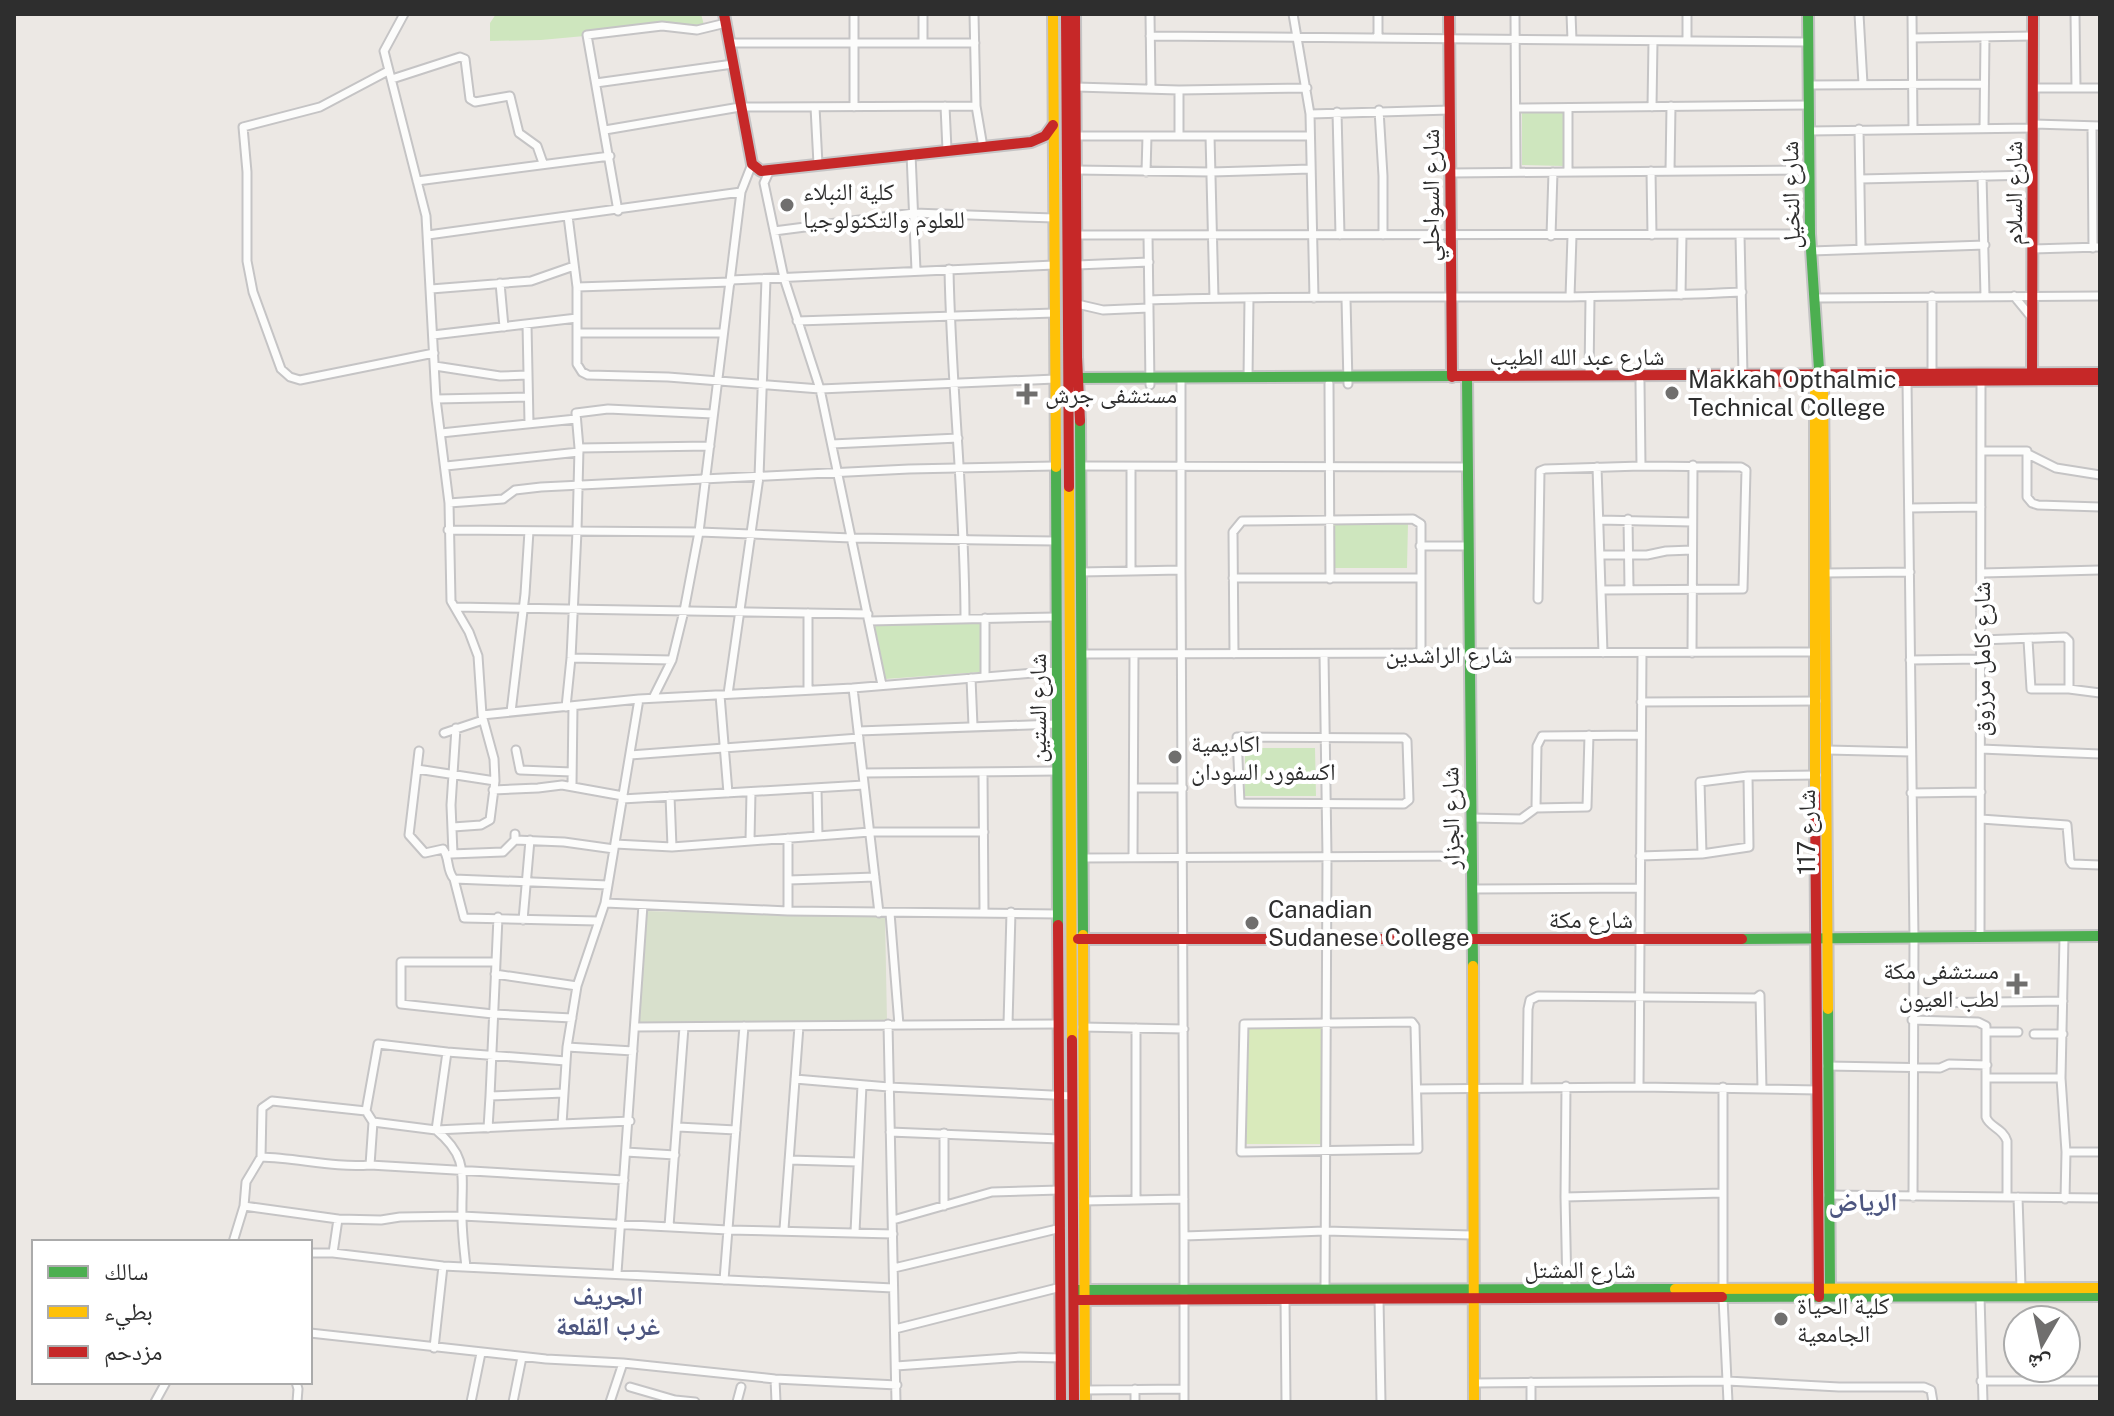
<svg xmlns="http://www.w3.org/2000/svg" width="2114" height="1416" font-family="'Public Sans','Noto Naskh Arabic',sans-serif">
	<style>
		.green { fill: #cee6be }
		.cemetery { fill: #d8e0cc }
		.pitch { fill: #d9eabb }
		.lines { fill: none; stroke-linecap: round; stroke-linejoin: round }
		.street-casing { stroke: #c5c4c5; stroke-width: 11 }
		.fast-casing { stroke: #c5c4c5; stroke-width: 14 }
		.slow-casing { stroke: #c5c4c5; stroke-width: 14 }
		.jam-casing { stroke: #c5c4c5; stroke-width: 14 }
		.street { stroke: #fcfcfb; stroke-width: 7 }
		.fast { stroke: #4caf50; stroke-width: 10 }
		.slow { stroke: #ffc107; stroke-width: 10 }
		.jam { stroke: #c62828; stroke-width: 10 }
		.poi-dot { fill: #706f6e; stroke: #fff; stroke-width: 3 }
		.labels { text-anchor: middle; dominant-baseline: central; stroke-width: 8; stroke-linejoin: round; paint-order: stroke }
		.poi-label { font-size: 24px; fill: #2e2e2e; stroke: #fff; text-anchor: start }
		.street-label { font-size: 24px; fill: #2e2e2e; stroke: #fff }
		.neighbourhood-label { font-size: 26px; font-weight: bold; fill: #4d5680; stroke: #fff }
	</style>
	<rect width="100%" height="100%" fill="#ece8e4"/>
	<path class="green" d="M496,14H701L704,25L541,40L490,41V23Z
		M1522,113H1564V166L1522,165Z
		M1329,523H1408L1407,568H1329Z
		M874,622L982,623V672L885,679Z
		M1245,748H1315L1316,796H1245Z"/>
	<path class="cemetery" d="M641,911L885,916L887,1022H634Z"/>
	<path class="pitch" d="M1323,1026V1144H1246L1244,1028Z"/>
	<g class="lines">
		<g class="street-casing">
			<path id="street" d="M404,14L384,51L426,216L436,399L449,503L451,601L469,632L478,656L482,715L494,759L495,781L490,820L481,825L453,827
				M923,14V43
				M974,14L976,106L983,147
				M1150,14L1151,89
				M1293,14L1310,114L1314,298
				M1378,14V38
				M1515,14L1516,172
				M1571,14L1572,40
				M1859,14L1863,84
				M1912,14L1913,129
				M2075,14L2076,88
				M1150,36L1808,42
				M1913,38L2033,36
				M1687,41V14
				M729,43H975
				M388,71L320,107L243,127L247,172V261L253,292L281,369L290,377L300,380L434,353
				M392,79L460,57L465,59L470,99L475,102L510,96L519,133L537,146L543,163
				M596,83L733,64
				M1809,85L1984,84
				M1076,87L1179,90L1307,88
				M2033,88H2100
				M945,106L947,150
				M815,107L818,164
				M854,107V14
				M1652,107L1653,41
				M1516,108L1809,105
				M1379,110L1383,176V235
				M1337,112L1340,235
				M1310,114L1450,110
				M2034,124L2100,126
				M2092,126L2093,248
				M1984,128L1985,37
				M1859,129L1861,249
				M605,130L740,107L976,106
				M1809,131L2034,128
				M1076,136H1310
				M1179,136V90
				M1210,136L1214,298
				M911,154L916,270
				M1076,170L1211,172L1310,169
				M1651,171L1652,235
				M1670,171L1671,106
				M769,172L764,183L784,278L820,389L882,685
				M1146,172L1147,136
				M1568,172V108
				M1450,173L1809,170
				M1982,176L1985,296
				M1860,179L2033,175
				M417,181L610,156
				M618,211L587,35L662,26L697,30L726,23
				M568,216L577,287V364L582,372L588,375L668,377L820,389L1055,379
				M774,231L914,213L1054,218
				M428,235L741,192
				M1076,235L1810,234
				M1148,235L1150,385
				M1740,235L1743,375
				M1551,236L1553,172
				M2033,249L2100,247
				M1811,251L1985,245
				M1077,265L1149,262
				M949,269C951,386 965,502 965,619
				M731,280L1054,265
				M500,283L504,327
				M577,287L731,282
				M431,289L531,281L574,266
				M1681,295L1682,235
				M1932,296V374
				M2014,296L2032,318
				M1570,297L1572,236
				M1816,298L2100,296
				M1346,299L1348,384
				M1149,300C1347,293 1544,302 1742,292
				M1077,304L1103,310L1149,308
				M797,321L1054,313
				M527,324L529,423
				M578,333H723
				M433,335L577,318
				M435,366L500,376L528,375
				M1589,376L1590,298
				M1248,378L1249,299
				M1907,381L1914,938L1913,1197
				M1640,382L1641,466
				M1329,384L1330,579
				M436,399L528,397
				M441,433L576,419
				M832,444L958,438
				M579,448L710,446
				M1981,451H2027V497L2032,503L2038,505L2100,507
				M2028,454L2056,468L2100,475
				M446,466L579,452
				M1080,466L1468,467
				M1131,467V570
				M1597,467L1603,653
				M449,503L503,499L515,490L541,487L909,469L1055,466
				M1909,508L1981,507
				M1628,519L1629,588
				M1599,520L1692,522
				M448,530L699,532L852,538L1056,541
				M1420,546H1468
				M1600,555H1647L1666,551L1692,550
				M1181,570L1184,1236L1325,1231L1471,1235
				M1081,572L1181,570V379
				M1825,573L1910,572
				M1981,573L2100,570
				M1233,578H1421
				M1538,599L1540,471L1545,469L1641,466L1741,467L1746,470L1743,589L1601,590
				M455,607L868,614
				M869,621L1056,617
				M1981,640L2065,637L2069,641V689L2100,693
				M2028,640L2031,689H2069
				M1692,653L1693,465
				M1081,654L1816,652
				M1234,654L1233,532L1242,521L1413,519L1421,524V654
				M1324,654L1327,856L1325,1289
				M571,658L672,660
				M1910,660L1981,659
				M985,677V618
				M971,678L973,726
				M853,688L879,913
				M808,690V613
				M728,694L759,477L766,279
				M720,695L728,793
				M653,698L672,660L684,611L699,532L741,192L752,164
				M1641,702L1817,701
				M566,707L571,658L577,531L579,448L576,413L608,409L713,414
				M511,712L525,594L529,531
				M482,715L639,699L853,688L1057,671
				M858,731L1057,724
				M444,733L483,720
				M1237,737L1404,738L1407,741L1409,800L1404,804L1240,803Z
				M1981,749L2100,754
				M516,750L520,770L572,772
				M1827,750L1911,752
				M419,751L409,835L425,853L443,849C450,858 446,870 454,879
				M630,755L859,738
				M417,769L495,781
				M983,772L984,913
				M863,773L1057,771
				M572,785L573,706
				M817,788L818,836
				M1134,788H1183
				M493,790L538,788L562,785L623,796
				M1911,793L1981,792
				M670,796L672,847
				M622,799L864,785
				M1536,808L1537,746L1542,736L1641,735
				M1471,818L1521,819L1536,808L1587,807L1589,735
				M1981,819L2067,825L2070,861L2072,864L2100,865
				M515,834V840L564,842L614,849
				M788,838V911
				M750,840L751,792
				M615,844L672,847L870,832H984
				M451,854L503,852L515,840
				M453,854L451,805L456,728
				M1702,854L1700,782L1748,776L1817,775
				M1640,856L1702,854L1749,847L1748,776
				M1133,857L1134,654
				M1082,858L1471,856
				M789,880L875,877
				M1472,889L1640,888
				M605,903L788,911L1058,914
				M890,913L899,1025
				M498,917L490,1096L564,1093
				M523,920L530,840
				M598,921L464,918L454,879L608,885
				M1980,937L1981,381
				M2064,937L2061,1078L2066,1152L2065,1199
				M494,962H401V1004L493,1014L572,1018
				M495,974L577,986
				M1912,1003L2063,1001
				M1912,1020L1978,1022L1986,1026V1117C1989,1127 2003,1128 2007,1141V1197
				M1412,1022L1415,1026L1418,1149L1241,1152L1244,1024Z
				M888,1024L896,1402
				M1008,1024L1011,912
				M635,1027L1059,1024
				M1082,1027L1184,1029
				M1136,1028V1200
				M1987,1032H2018
				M2034,1034H2063
				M567,1047L633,1051
				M1827,1066L1940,1068L1949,1064L1987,1065
				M1987,1078H2061
				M795,1079L889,1087L1072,1096
				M1566,1086L1565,1197L1567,1289
				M1527,1087L1528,1009L1530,1000L1538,996L1756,998L1760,995L1762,1089
				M1639,1087L1642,653
				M1417,1089L1639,1087L1818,1090
				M630,1121L562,1124L567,1047L577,986L605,903L639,699
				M373,1122L436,1130L562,1124
				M678,1127L736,1130
				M488,1128L490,1096
				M890,1132L1060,1139
				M944,1133V1206
				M626,1152L675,1155
				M2066,1152H2100
				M261,1157L262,1108L272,1101L366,1111
				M789,1160L858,1162
				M370,1165L373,1122L366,1111L378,1044L447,1052
				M1828,1195L2100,1198
				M1565,1197L1723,1193
				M2018,1197L2021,1288
				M1083,1201L1184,1199
				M244,1206L338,1219L381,1220L400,1217L462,1216L728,1230L893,1234
				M893,1220L992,1192L1060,1190
				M669,1226L684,1027
				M784,1229L799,1026
				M855,1232L862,1085
				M1184,1236V1402
				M233,1242L244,1206L246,1182L261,1157C298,1158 334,1168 370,1165L624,1180
				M310,1253H333L443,1266L893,1288
				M333,1253L338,1219
				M466,1267C464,1250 462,1233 462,1216C461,1176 470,1158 436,1130L447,1052L566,1061
				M894,1268L1061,1228
				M617,1273L643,905
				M724,1280L744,1026
				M1723,1289V1087
				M1980,1296L1983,1402
				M1723,1298L1728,1402
				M1285,1299L1286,1402
				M1379,1299L1381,1402
				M895,1329L1061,1287
				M310,1333L546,1359L623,1363L775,1379L897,1385
				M434,1348L443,1266
				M896,1366L1020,1357L1061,1358
				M775,1379L776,1402
				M1981,1381H2100
				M296,1382L298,1389L297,1402
				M1531,1382V1402
				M1474,1383L1727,1381L1839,1387H1924L1931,1390L1933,1402
				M630,1387L675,1400L695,1402
				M1135,1389V1402
				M1085,1390L1184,1389
				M155,1402L166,1382
				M471,1402L481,1353
				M513,1402L522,1357
				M610,1402L623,1363
				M737,1402L741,1387"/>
		</g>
		<g class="fast-casing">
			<path id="fast" d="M1808,14L1810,234L1819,369L1815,376
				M1467,377L1473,966
				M1074,378L1452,376
				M1080,421L1083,935
				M1056,467L1058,925
				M1742,939L2100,936
				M1828,1009L1830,1293
				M1078,1290L1675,1289
				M1722,1297L2100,1296"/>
		</g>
		<g class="slow-casing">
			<path id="slow" d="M1053,14L1056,467
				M1815,376V794
				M1823,377L1828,1009
				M1069,487L1072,1040
				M1083,935L1085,1402
				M1473,966L1474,1402
				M1675,1289L2100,1288"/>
		</g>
		<g class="jam-casing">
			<path id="jam" d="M724,14L752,164L761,171L1031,142L1045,136L1053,125
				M1066,14L1069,487
				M1075,14L1077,357L1080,421
				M1449,14L1452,377
				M1452,376L2100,373
				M2032,380L2033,14
				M1713,382L2100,380
				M1815,794L1819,1297
				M1058,925L1061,1402
				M1078,939H1742
				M1072,1040L1074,1402
				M1079,1300L1722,1297"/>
		</g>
		<use href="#street" class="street"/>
		<use href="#fast" class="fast"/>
		<use href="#slow" class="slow"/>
		<use href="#jam" class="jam"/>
	</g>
	<g class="poi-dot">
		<circle cx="787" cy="205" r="8"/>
		<circle cx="1672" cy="393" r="8"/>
		<path d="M1023 382h8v8h8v8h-8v8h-8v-8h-8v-8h8z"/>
		<circle cx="1175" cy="757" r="8"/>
		<circle cx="1252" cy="923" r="8"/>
		<path d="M2013 972h8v8h8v8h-8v8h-8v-8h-8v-8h8z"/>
		<circle cx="1781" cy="1319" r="8"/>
	</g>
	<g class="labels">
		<g class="poi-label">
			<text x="803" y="191">كلية النبلاء<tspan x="803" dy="28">للعلوم والتكنولوجيا</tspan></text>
			<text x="1688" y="379">Makkah Opthalmic<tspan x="1688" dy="28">Technical College</tspan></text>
			<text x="1045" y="394">مستشفى جرش</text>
			<text x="1191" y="743">اكاديمية<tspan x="1191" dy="28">اكسفورد السودان</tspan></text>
			<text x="1268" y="909">Canadian<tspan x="1268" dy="28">Sudanese College</tspan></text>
			<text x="1999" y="970" text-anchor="end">مستشفى مكة<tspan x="1999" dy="28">لطب العيون</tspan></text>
			<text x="1797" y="1305">كلية الحياة<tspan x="1797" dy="28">الجامعية</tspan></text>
		</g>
		<g class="street-label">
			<text transform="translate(2013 193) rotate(-90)">شارع السلام</text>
			<text transform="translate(1430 195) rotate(-90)">شارع السواحلي</text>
			<text transform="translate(1790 195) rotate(-91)">شارع النخيل</text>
			<text x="1577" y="356">شارع عبد الله الطيب</text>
			<text x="1449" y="654">شارع الراشدين</text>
			<text transform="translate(1981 659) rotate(-90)">شارع كامل مرزوق</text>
			<text transform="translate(1037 708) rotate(-90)">شارع الستين</text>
			<text transform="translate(1450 818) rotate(-91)">شارع الجزار</text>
			<text transform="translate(1806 832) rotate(-90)">شارع 117</text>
			<text x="1591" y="919">شارع مكة</text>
			<text x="1580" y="1269">شارع المشتل</text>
		</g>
		<g class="neighbourhood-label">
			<text x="1863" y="1201">الرياض</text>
			<text x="608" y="1295">الجريف<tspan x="608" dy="30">غرب القلعة</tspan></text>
		</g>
	</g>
	<rect width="2114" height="1416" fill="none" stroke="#2e2e2e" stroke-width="32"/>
	<rect x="32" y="1240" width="280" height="144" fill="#ffffff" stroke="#ababab" stroke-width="2"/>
	<rect x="48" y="1266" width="40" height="12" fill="#4caf50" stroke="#ababab" stroke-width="2"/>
	<text x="104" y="1280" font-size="24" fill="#2e2e2e">سالك</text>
	<rect x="48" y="1306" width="40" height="12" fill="#ffc107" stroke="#ababab" stroke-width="2"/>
	<text x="104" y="1320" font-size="24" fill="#2e2e2e">بطيء</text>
	<rect x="48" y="1346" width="40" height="12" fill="#c62828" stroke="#ababab" stroke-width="2"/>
	<text x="104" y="1360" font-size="24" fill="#2e2e2e">مزدحم</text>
	<g transform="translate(2042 1344) rotate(189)"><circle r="38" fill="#ffffff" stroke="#ababab" stroke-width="2"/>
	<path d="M0-6L14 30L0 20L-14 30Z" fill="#706f6e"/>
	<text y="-12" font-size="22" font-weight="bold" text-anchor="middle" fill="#2e2e2e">ش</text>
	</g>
</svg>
